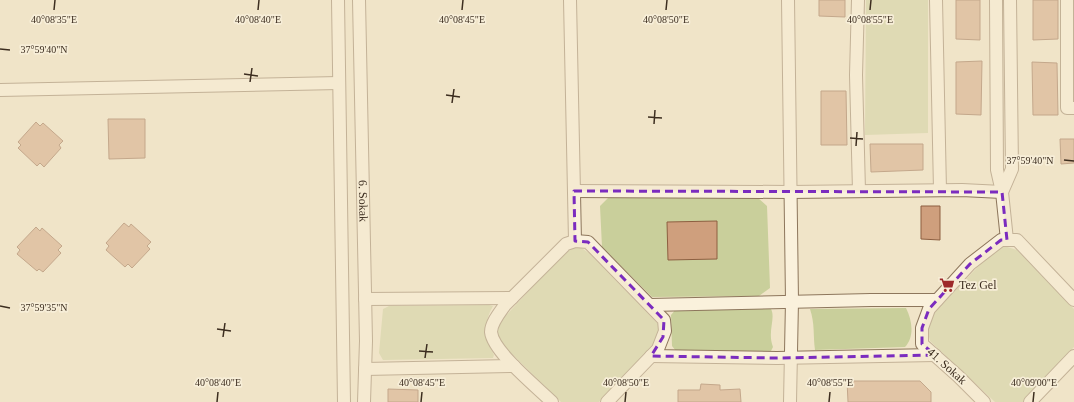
<svg xmlns="http://www.w3.org/2000/svg" width="1074" height="402" font-family="'Times New Roman',serif">
	<style>
		.green { fill: #c9cf9b }
		.building { fill: #cf9f7d; stroke: #8d5f41 }
		.lines { fill: none; stroke-linecap: round; stroke-linejoin: round }
		.minor-casing { stroke: #8d765c; stroke-width: 14 }
		.minor { stroke: #faf1dc; stroke-width: 12 }
		.marked { fill: none; stroke: #7b2cbf; stroke-width: 3; stroke-dasharray: 8 5; stroke-linejoin: round }
		.ticks { fill: none; stroke: #3d2e20; stroke-width: 1.5 }
		.labels { text-anchor: middle; dominant-baseline: central; stroke-width: 3.5; stroke-linejoin: round; paint-order: stroke }
		.street-label { font-size: 12px; fill: #3d2e20; stroke: #f7eed8 }
		.poi-label { font-size: 12px; fill: #3d2e20; stroke: #f7eed8; text-anchor: start }
		.ticks-label { font-size: 10px; text-anchor: middle; fill: #3d2e20; stroke: #f7eed8; stroke-width: 3.5; stroke-linejoin: round; paint-order: stroke }
	</style>
	<rect width="100%" height="100%" fill="#f0e4c8"/>
	<path class="green" d="M866,0H928V133L865,135Z
		M609,197L758,198L767,206L770,288L759,296L652,297L602,247L600,206Z
		M575,246L580,247L589,253L658,324L661,333L656,342L599,402H561L501,343L496,334L499,323L565,252Z
		M1004,246L1017,250L1074,309V347L1023,402H995L930,341L928,332L931,316L989,255Z
		M489,305L493,306C483,323 485,338 494,355L493,358L383,360L379,353L383,309L389,306Z
		M906,308C912,320 915,336 905,347L815,350C813,335 815,324 810,309Z
		M676,309H771C776,318 767,332 773,347L771,351H676L672,346L671,315Z"/>
	<path class="building" d="M819,0H845V17L819,16Z
		M956,0H980V40L956,39Z
		M1033,0H1058V39L1033,40Z
		M982,61L981,115L956,114V62Z
		M1032,62L1057,63L1058,115H1033Z
		M821,91H846L847,145H821Z
		M108,119H145V158L109,159Z
		M36,122L40,126L43,123L63,141L59,145L61,148L44,167L40,163L37,166L18,148L21,145L18,142Z
		M1060,139H1074V163L1061,164Z
		M870,144H923V170L871,172Z
		M921,206H940V240L921,239Z
		M717,221V259L668,260L667,222Z
		M124,223L129,227L131,224L151,242L147,246L150,249L132,268L128,264L125,267L106,250L109,246L106,243Z
		M36,227L40,231L42,228L62,246L58,250L61,253L43,272L39,269L37,271L17,254L20,250L17,247Z
		M847,381H920L931,392V402H848Z
		M701,384L720,385V390L740,389L741,402H678V390H700Z
		M388,389L418,390V402H388Z"/>
	<g class="lines">
		<g class="minor-casing">
			<g id="minor">
				<path d="M338,0L344,402"/>
				<path id="s1" d="M359,0L366,341L364,402"/>
				<path d="M570,0L575,241"/>
				<path d="M788,0L792,301L790,402"/>
				<path d="M858,0L856,75L859,191"/>
				<path d="M936,0L940,190"/>
				<path d="M996,0L997,170L1002,192"/>
				<path d="M1067,0V108H1074"/>
				<path d="M0,90L339,83"/>
				<path d="M574,191L790,192L962,190L1002,192L1007,240"/>
				<path d="M1002,192L1012,169L1010,0"/>
				<path d="M365,299L512,298"/>
				<path d="M650,305L871,300H937"/>
				<path d="M651,356L777,358L935,355"/>
				<path d="M365,369L514,366"/>
				<path d="M552,402C538,388 493,352 491,332C491,323 500,312 505,305L566,244L575,241L588,242L664,320L665,331L658,349L607,402"/>
				<path d="M984,402L958,376L922,344V328L929,309L970,264L1001,240H1017L1074,300"/>
				<path d="M1030,402L1074,356"/>
			</g>
		</g>
		<use href="#minor" class="minor"/>
	</g>
	<path d="M0 0H1074V402H0ZM574,191L1002,192L1007,240H1001L970,264L929,309L922,328V344L935,355L777,358L651,356L663,337L664,320L588,242L575,241Z" fill="#f0e4c8" fill-opacity=".55" fill-rule="evenodd"/>
	<path class="marked" d="M574,191L1002,192L1007,240H1001L970,264L929,309L922,328V344L935,355L777,358L651,356L663,337L664,320L588,242L575,241Z"/>
	<path class="ticks" d="M54,10L55,0M258,10L259,0M462,10L463,0M666,10L667,0M870,10L871,0M0,49L10,50M244,74L258,76M250,82L252,68M446,95L460,97M452,103L454,89M648,117L662,118M654,124L655,110M850,138L863,139M856,146L857,132M1064,160L1074,161M0,306L10,308M217,329L231,331M223,337L225,323M419,351L433,352M425,358L427,344M217,402L218,392M421,402L422,392M625,402L626,392M829,402L830,392M1033,402L1034,392"/>
	<defs>
		<g id="supermarket-bare" transform="scale(1.2)"><path d="M-6-5.5h2.5l.6 2H6L4.5 2H-2.5L-4.4-4H-6ZM-1.5 3.2a1.3 1.3 0 1 0 .1 0ZM3 3.2a1.3 1.3 0 1 0 .1 0Z" fill="#9e2a2b" stroke="#f7eed8" stroke-width="2.5" paint-order="stroke"/></g>
	</defs>
	<g fill-rule="evenodd">
		<use href="#supermarket-bare" x="947" y="285"/>
	</g>
	<g class="labels">
		<g class="street-label">
			<text stroke="none"><textPath href="#s1" startOffset="201">6. Sokak</textPath></text>
			<text transform="translate(947 366) rotate(42)">41. Sokak</text>
		</g>
		<g class="poi-label">
			<text x="959" y="285">Tez Gel</text>
		</g>
	</g>
	<g class="ticks-label">
		<text x="54" y="23">40°08'35"E</text>
		<text x="258" y="23">40°08'40"E</text>
		<text x="462" y="23">40°08'45"E</text>
		<text x="666" y="23">40°08'50"E</text>
		<text x="870" y="23">40°08'55"E</text>
		<text x="44" y="53">37°59'40"N</text>
		<text x="1030" y="164">37°59'40"N</text>
		<text x="44" y="311">37°59'35"N</text>
		<text x="218" y="386">40°08'40"E</text>
		<text x="422" y="386">40°08'45"E</text>
		<text x="626" y="386">40°08'50"E</text>
		<text x="830" y="386">40°08'55"E</text>
		<text x="1034" y="386">40°09'00"E</text>
	</g>
</svg>
